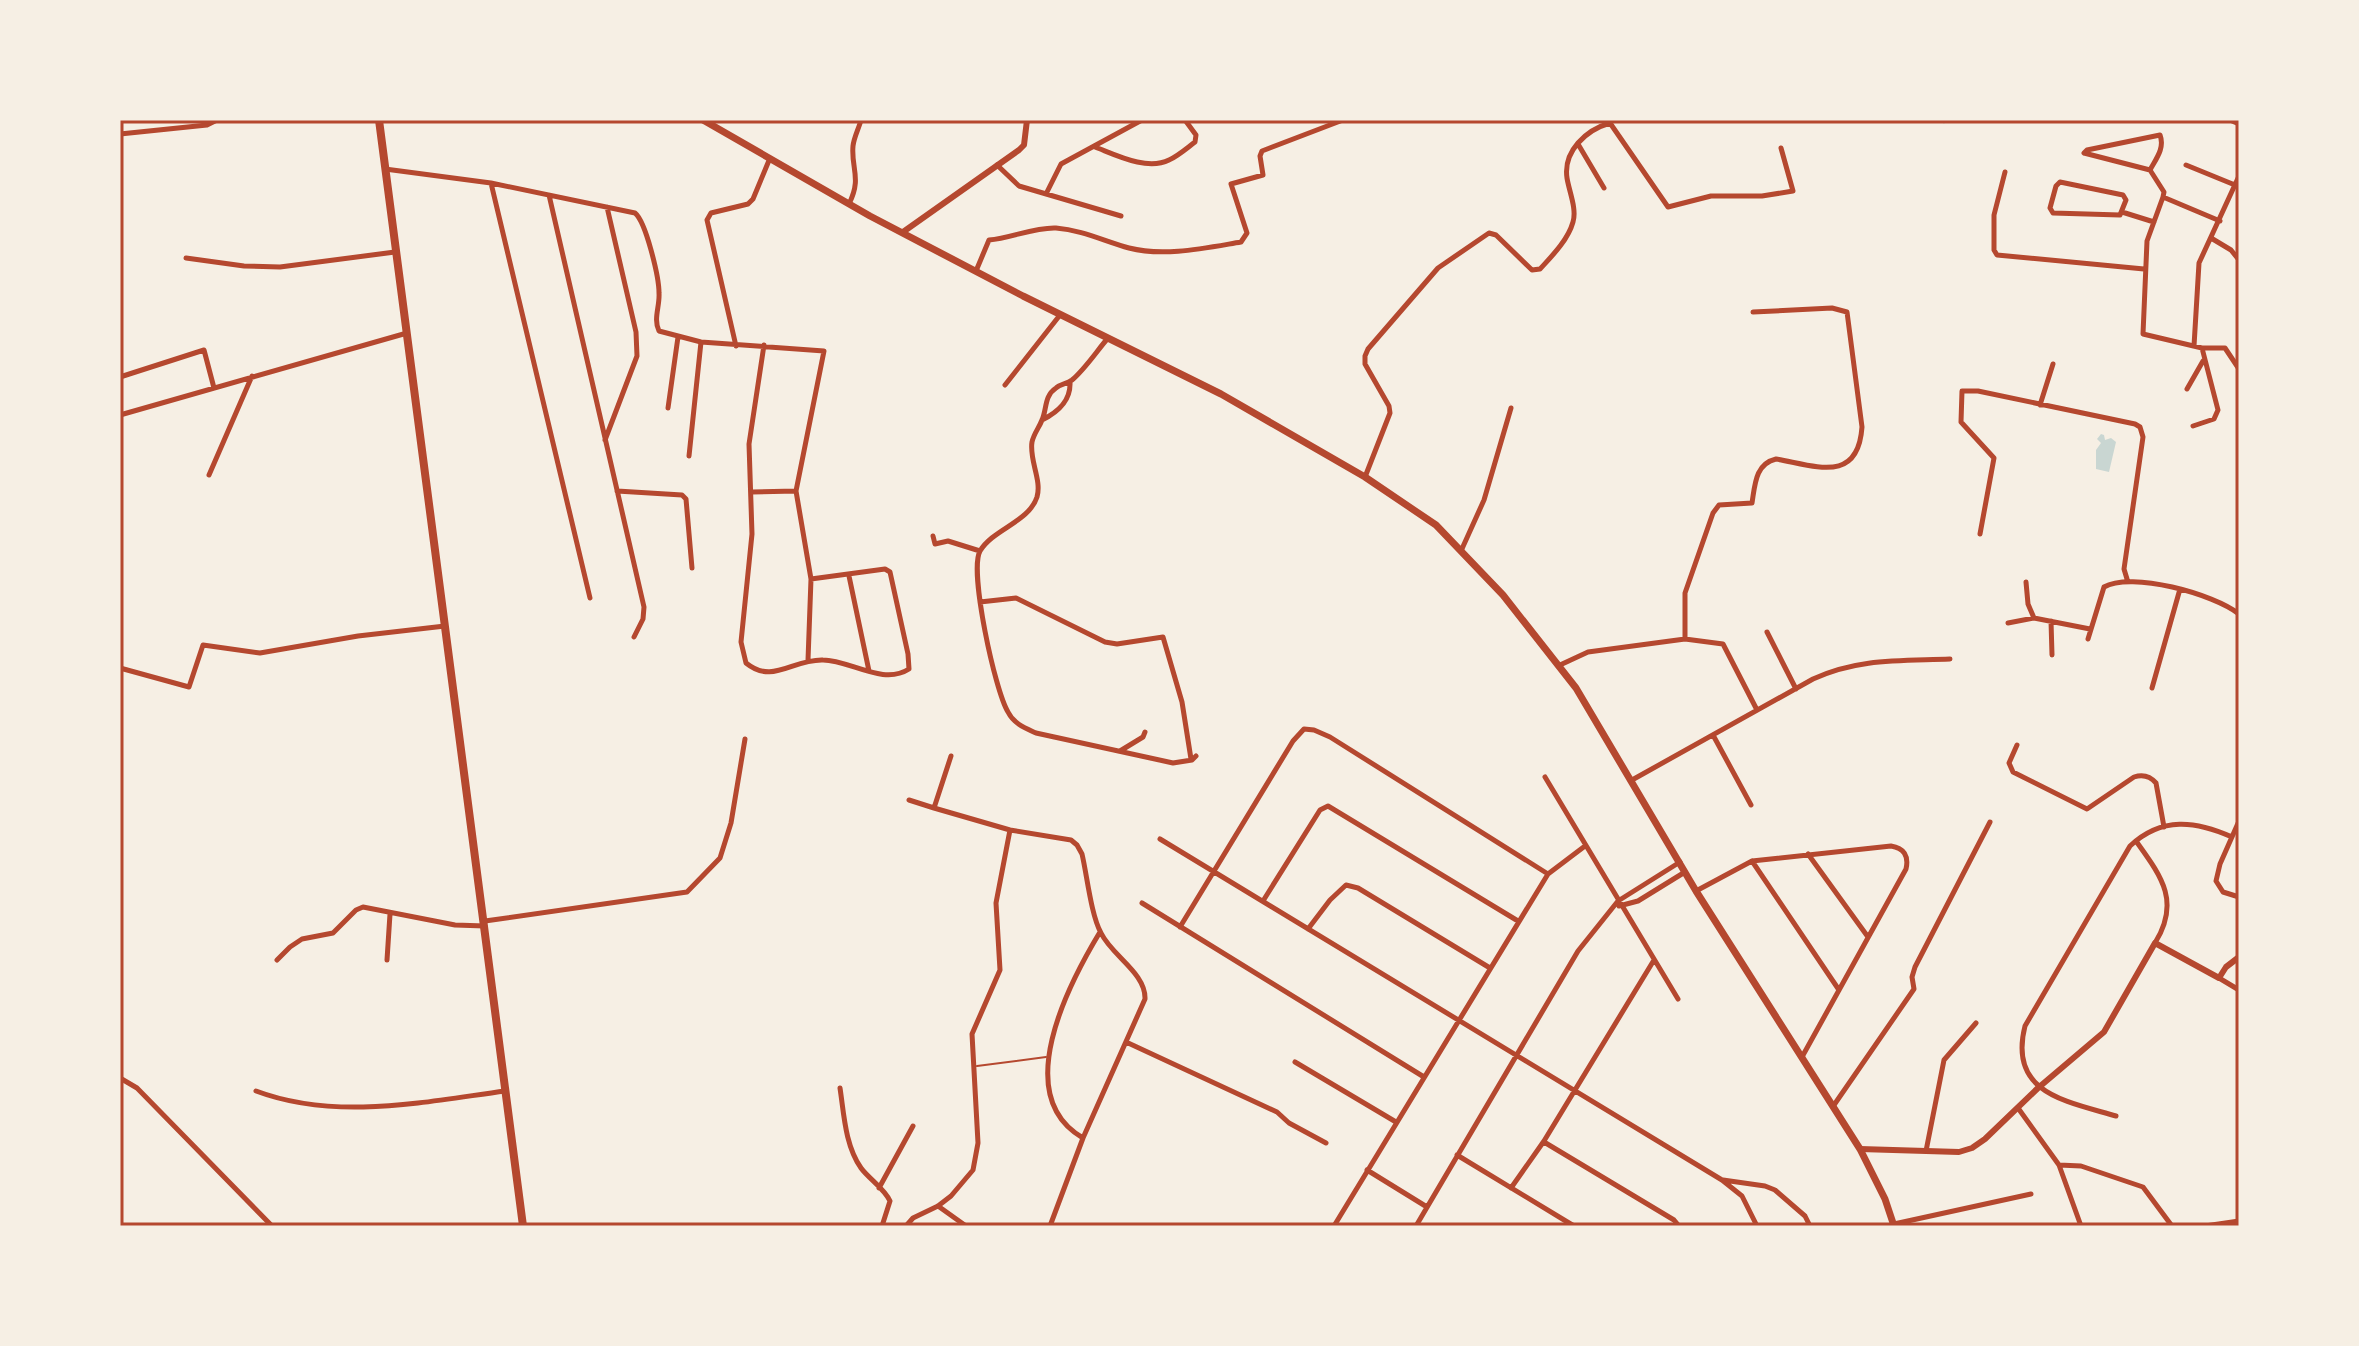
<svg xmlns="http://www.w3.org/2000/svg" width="2359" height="1346" font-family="Roboto,sans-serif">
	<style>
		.water { fill: #c9d6d2 }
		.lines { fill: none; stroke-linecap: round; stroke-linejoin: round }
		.stream { stroke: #c9d6d2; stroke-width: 3 }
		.service { stroke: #b5482f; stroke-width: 2 }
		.minor { stroke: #b5482f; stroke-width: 5 }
		.tertiary { stroke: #b5482f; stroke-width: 6 }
		.secondary { stroke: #b5482f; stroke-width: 7 }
		.trunk { stroke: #b5482f; stroke-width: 8 }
		.neatline { fill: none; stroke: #b5482f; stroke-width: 3 }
	</style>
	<rect width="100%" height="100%" fill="#f6efe4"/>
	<path class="water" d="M2101,434L2104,435L2105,440L2111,438L2116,442L2109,472L2096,469V450L2101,443L2097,439Z"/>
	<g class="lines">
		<path class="stream" d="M1941,120L1944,122"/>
		<path class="service" d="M977,1066L1046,1057"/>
		<path class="minor" d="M2230,120L2239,124
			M120,134L207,125L217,120
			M1578,144L1604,188
			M1095,147C1116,155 1147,171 1169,160C1178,156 1187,148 1195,142L1196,135L1185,120
			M2084,153L2087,150L2160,135C2165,148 2156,159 2150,170
			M2084,153L2150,170L2164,192L2163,197
			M997,165L1019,186L1121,216
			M2186,165L2235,185
			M385,169L491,183L635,213C646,222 659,277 659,293C660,306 653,319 659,331L701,342L824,351L796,491L811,579L808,660
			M2005,172L1994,215V250L1997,255L2144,269
			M2060,182L2123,195L2126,200L2120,215L2053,213L2050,208L2056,186Z
			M491,183L590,598
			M1046,194L1061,164L1142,120
			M549,195L644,607L643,619L634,637
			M2163,197L2147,241L2143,334L2202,348H2225L2239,369
			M2163,197L2220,221
			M849,204C862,178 851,169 853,146C854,137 859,128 861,120
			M2122,212L2154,222
			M2211,238L2231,250L2239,260
			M186,258L244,266L280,267L395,252
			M976,271L989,240C1011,238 1035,227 1056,228C1082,230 1104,241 1129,248C1164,257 1205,248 1241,242L1247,233L1231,184L1263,175L1260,156L1262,151L1343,120
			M1108,338C1096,352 1085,369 1072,380C1067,384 1060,384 1056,388C1044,396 1047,409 1042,420C1039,428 1034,433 1032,442C1029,460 1042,480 1037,497C1029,522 993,529 980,551C969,571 995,691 1008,712C1014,724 1025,728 1036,733L1173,763L1192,760L1196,756
			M764,345L749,444L752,534L741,642L746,663C773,685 792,659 823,660C850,660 883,686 909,669L908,654L890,572L885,569L811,579
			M736,346L707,220L711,213L748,204L753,199L770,158
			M2194,346L2199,263L2239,176
			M120,377L204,350L214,388
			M1005,385L1060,315
			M2187,389L2203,361
			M2040,405L2053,364
			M668,408L678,337
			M120,415L407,333
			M1042,420C1058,412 1071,401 1070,382
			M2193,426L2214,419L2218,410L2202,348
			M605,440L637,356L636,332L607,207
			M689,456L701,342
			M209,475L252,376
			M1365,477L1390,413L1389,406L1365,364V356L1368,349L1438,268L1489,233L1496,235L1532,270L1540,269C1552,256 1568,240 1573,222C1577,209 1569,191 1567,178C1563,151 1586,130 1610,123L1668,207L1711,196H1762L1793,191L1781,148
			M617,491L682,495L686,499L692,568
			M752,492L796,491
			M1980,534L1994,458L1961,422L1962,391H1978L2135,424L2140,427L2143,437L2124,569L2127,579
			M933,536L935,544L948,541L980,551
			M1461,551L1484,500L1511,408
			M849,576L869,671
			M2026,582L2028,604L2034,618
			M980,602L1016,598L1105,642L1117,644L1163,637L1182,702L1191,759
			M2051,621L2052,655
			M2008,623L2034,618L2090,629
			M1767,632L1796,689
			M1685,639L1723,644L1757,710
			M2088,639L2104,587C2131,571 2214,594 2239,614
			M1560,665L1588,652L1685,639V593L1713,513L1719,505L1752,503C1755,485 1755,464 1776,459C1816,466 1858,484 1862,427L1847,312L1832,308L1753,312
			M120,668L189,687L203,645L260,653L358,636L445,626
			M2152,688L2180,589
			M1713,735L1751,805
			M2017,745L2009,763L2013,772L2087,809L2134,777C2143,774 2150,776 2156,783L2164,827
			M1120,751L1143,737L1145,732
			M951,756L934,808L1010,830L1071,840L1077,845L1082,854C1087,875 1091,915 1101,933C1112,956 1146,973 1145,999L1083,1138L1050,1226
			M1545,777L1678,999
			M1632,780L1813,679C1858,658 1901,661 1950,659
			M909,800L934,808
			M2239,821L2220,864L2216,881L2223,892L2239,897
			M1160,839L1722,1180L1742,1196L1757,1226
			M2136,841C2161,876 2181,901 2155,943
			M1808,854L1868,937
			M1752,861L1839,990
			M1696,891L1752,861L1891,846C1904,848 1909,856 1906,869L1802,1057
			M1263,901L1320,810L1328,806L1518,921
			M1142,903L1424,1077
			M1619,906L1638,901L1685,872
			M485,921L687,892L720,858L731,823L745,739
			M1180,927L1293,741L1304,729L1314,730L1330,737L1548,874
			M1308,929L1330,900L1346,885L1358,888L1490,968
			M277,960L290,947L302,939L333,933L356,910L363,907L455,925L485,926
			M387,960L390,914
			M2219,978L2239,990
			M1126,1042L1277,1112L1289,1123L1326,1143
			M1295,1062L1396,1122
			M120,1078L137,1088L272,1226
			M840,1088C844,1114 845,1145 861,1168C869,1179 884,1188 890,1201L882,1226
			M256,1091C336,1121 423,1102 505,1091
			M1834,1105L1914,989L1912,977L1915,967L1990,822
			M2018,1108L2059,1165L2081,1226
			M2116,1116C2065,1101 2008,1093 2025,1026L2130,846C2162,816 2196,821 2232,837
			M1083,1138C1010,1096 1068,985 1100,932
			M1544,1142L1674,1220L1679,1226
			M1926,1151L1944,1060L1976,1023
			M1457,1155L1574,1226
			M2059,1165L2081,1166L2143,1187L2172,1226
			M1367,1170L1427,1207
			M1723,1180L1765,1186L1775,1190L1805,1216L1810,1226
			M879,1188L913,1126
			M1511,1188L1544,1141L1654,960
			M938,1206L966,1226
			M1894,1224L2031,1194
			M120,1225L121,1226
			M906,1226L913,1218L938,1206L951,1196L973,1170L978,1143L972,1034L1000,970L996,903L1010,830
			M1334,1226L1548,874L1585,846
			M1416,1226L1578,951L1618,901L1680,862
			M2205,1226L2239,1221"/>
		<path class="tertiary" d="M903,232L1019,150L1024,145L1027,120
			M1860,1149L1959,1152L1972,1148L1985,1139L2038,1088L2104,1032L2155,943L2219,978L2226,967L2239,957"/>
		<path class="secondary" d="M703,120L870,216L1023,296L1221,394L1365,477L1436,525L1503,595L1576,688L1696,891L1860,1149L1885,1199L1894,1226"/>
		<path class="trunk" d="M379,120L523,1226"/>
	</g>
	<rect width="2359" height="1346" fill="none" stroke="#f6efe4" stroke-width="244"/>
	<rect x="122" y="122" width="2115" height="1102" class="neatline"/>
</svg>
